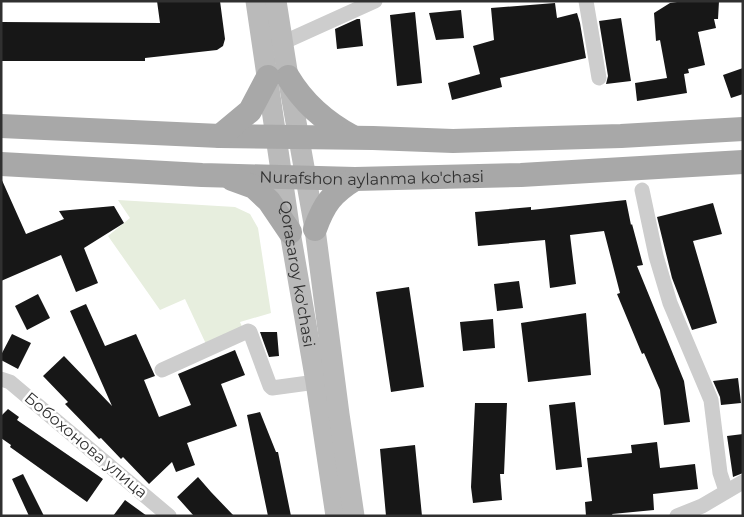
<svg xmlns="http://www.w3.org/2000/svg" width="744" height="517" font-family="Montserrat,sans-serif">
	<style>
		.green { fill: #e7eede }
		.building { fill: #171717 }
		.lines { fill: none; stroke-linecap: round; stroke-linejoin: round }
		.street { stroke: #cdcdcd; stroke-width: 15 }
		.secondary { stroke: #bababa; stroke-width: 21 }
		.primary { stroke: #a8a8a8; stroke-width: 24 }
		.labels { text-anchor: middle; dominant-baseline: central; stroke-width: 5; stroke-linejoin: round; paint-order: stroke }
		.street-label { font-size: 16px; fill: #303030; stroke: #fff }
	</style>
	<rect width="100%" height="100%" fill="#fff"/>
	<path class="green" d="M118,200L235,207L250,214L258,228L271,313L240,322L243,329L206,344L185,299L160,310L108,236L130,218Z"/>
	<path class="building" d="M157,1H220L225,39L223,46L217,50L145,58V61H1V22L160,23Z
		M684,1H719L718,19H714L716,28L698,32L705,65L688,69L689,73L684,74L687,93L637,101L635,83L667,78L660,40L656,41L654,13L670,3Z
		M555,3L557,18L577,13L580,23L586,58L500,78L502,87L452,100L448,83L480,74L473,46L494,40L491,8Z
		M461,10L464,38L436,40L429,13Z
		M415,12L422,83L397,86L390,15Z
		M621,18L631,81L606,84L608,76L599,21Z
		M357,19H360L363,46L337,49L335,29Z
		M743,68V94L731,98L723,75Z
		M1,178L26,234L64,219L59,211L114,206L124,223L84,248L98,283L76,292L61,255L1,281Z
		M626,200L631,225L632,224L643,265L637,266L684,381L690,422L664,425L660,390L644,353L642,354L617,294L620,293L604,231L570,235L576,284L550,288L545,240L478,246L475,212L531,207V210Z
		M713,203L722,234L693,241L717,323L692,330L672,278L657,217Z
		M519,281L523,308L497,311L494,284Z
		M409,287L424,387L391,392L376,292Z
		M38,294L50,318L27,330L15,306Z
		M86,304L105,346L136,334L155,376L144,380L159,417L191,405L178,374L235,350L245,375L221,384L237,426L187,443L195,465L176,472L172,462L149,484L123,457L121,459L101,438L99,439L65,404L68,402L43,376L64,356L112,406L70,311Z
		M586,313L591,375L528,382L521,323Z
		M493,319L495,348L463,351L460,322Z
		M260,332H277L279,356L269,357Z
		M12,334L31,343L18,369L1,360V355Z
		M738,378L741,403L721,405L720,397L713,381Z
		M575,402L582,467L556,470L549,405Z
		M475,403H507L504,474H500L502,500L473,503L471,487Z
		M8,409L19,417L17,420L103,479L87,502L10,447L11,445L1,438V416Z
		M260,412L276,452H278L291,516H268L247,415Z
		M743,434V473L733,477L727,436Z
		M657,442L660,468L695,464L698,489L653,494L654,510L612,514L613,516H586L585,502L592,501L587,458L632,453L631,445Z
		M415,445L422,516H386L380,449Z
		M23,474L44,516H29L12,479Z
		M198,477L211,492L234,516H194L177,497Z
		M125,500L147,516H113Z"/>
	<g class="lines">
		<path class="street" d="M586,1L599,78
			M282,43L375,1
			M642,190L656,256L670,303L711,400L720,473L726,491
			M162,370L248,331L250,332L270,386L272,388L316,382
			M1,379L10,382L169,516
			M677,516L702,506L743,482"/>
		<g class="secondary">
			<path id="s1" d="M256,1L290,232L316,382L336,516"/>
			<path d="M276,1L288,77L315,229L339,414L354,516"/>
		</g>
		<g class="primary">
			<path d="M288,77C304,104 325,122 353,137"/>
			<path d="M1,126L220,136L373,138L453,141L621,136L743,129"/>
			<path d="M220,136L250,111L268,77"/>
			<path id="s2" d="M1,164L202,175L355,179L521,175L743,162"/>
			<path d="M232,179L254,187L269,201L290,232"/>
			<path d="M315,229C324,204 332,193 355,179"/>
		</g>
	</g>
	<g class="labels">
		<g class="street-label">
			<text stroke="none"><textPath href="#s2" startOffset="371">Nurafshon aylanma ko'chasi</textPath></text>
			<text stroke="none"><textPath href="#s1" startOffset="276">Qorasaroy ko'chasi</textPath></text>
			<text transform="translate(86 445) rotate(40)">Бобохонова улица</text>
		</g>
	</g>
	<rect width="744" height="517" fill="none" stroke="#303030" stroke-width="5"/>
</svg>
